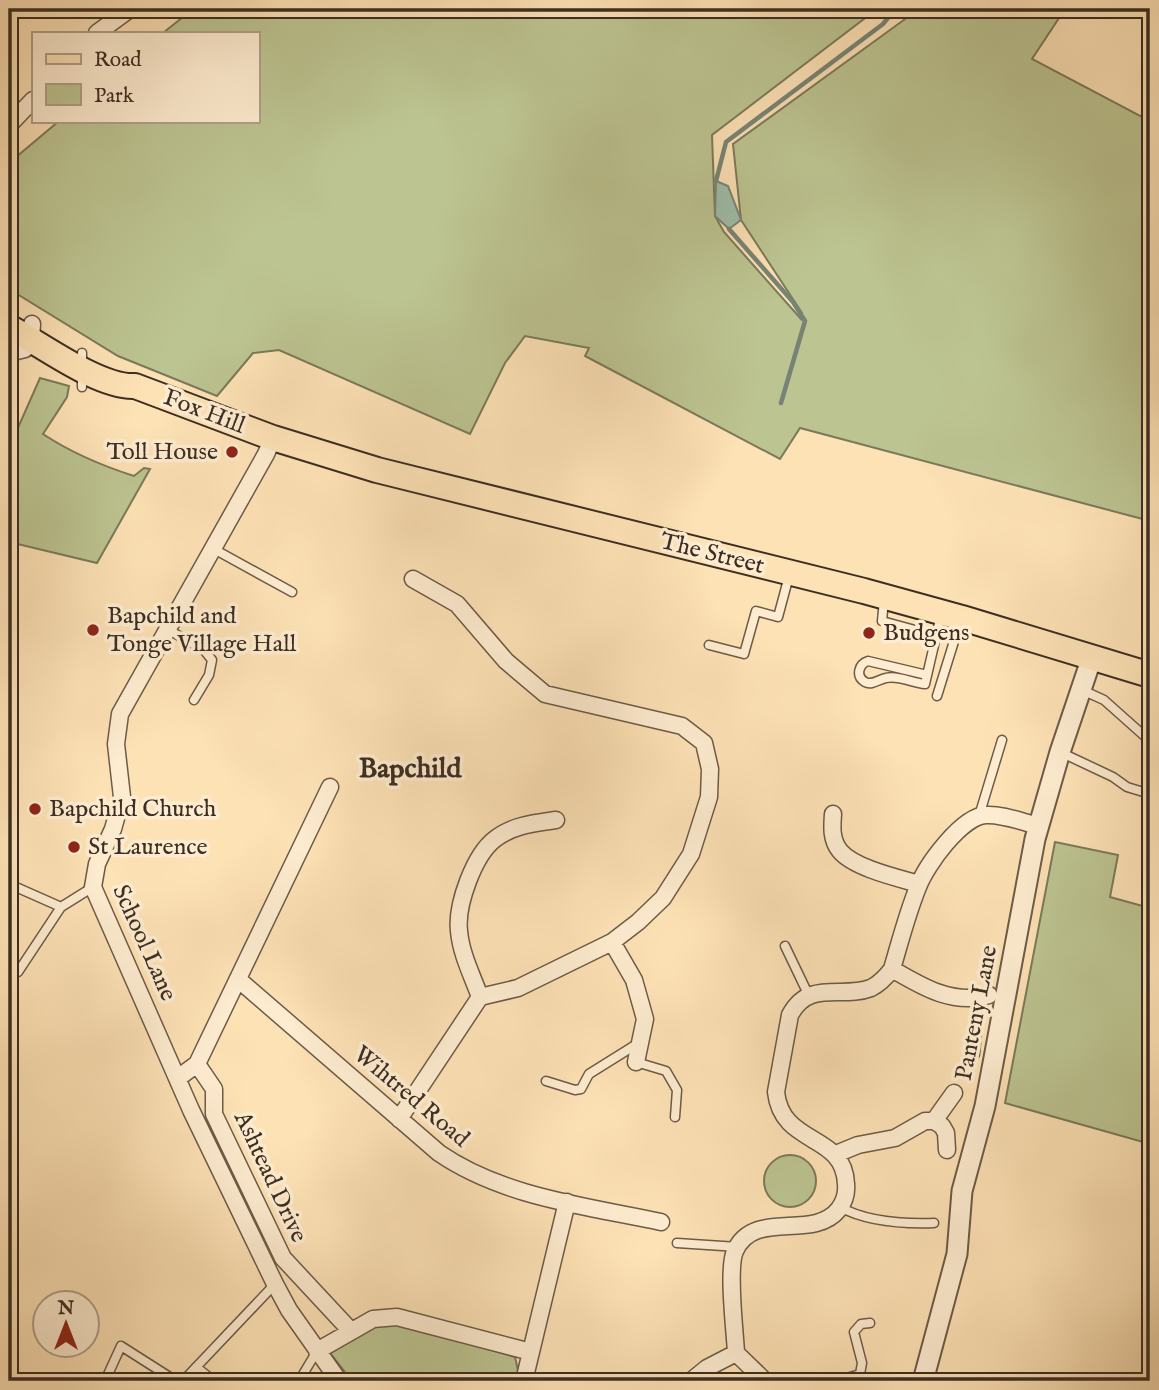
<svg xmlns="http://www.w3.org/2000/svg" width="1159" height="1390" font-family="'IM FELL English',serif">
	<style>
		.green { fill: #bcc491; stroke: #7c795a; stroke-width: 2 }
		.water { fill: #9fbeab; stroke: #778475; stroke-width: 2 }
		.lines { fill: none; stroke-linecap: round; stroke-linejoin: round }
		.stream { stroke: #778475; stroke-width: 4.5 }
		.service-casing { stroke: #6c5b48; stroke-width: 11 }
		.minor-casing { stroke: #6c5b48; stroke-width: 19 }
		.tertiary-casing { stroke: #6c5b48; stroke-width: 23 }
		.primary-casing { stroke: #3c2e23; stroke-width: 28 }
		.service { stroke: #feecd0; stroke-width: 8 }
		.minor { stroke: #feecd0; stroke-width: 16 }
		.tertiary { stroke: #feecd0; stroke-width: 19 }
		.primary { stroke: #fde2b6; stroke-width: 24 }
		.poi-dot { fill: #8f2418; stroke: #feecd0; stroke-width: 2.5 }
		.labels { text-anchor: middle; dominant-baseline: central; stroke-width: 7; stroke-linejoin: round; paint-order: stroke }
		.street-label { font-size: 24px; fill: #3c2e23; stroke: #feecd0 }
		.poi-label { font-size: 24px; fill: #3c2e23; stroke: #feecd0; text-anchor: start }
		.quarter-label { font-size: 28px; font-weight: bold; fill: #3c2e23; stroke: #feecd0 }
	</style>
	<rect width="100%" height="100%" fill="#fde2b6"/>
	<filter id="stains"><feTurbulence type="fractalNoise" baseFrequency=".00286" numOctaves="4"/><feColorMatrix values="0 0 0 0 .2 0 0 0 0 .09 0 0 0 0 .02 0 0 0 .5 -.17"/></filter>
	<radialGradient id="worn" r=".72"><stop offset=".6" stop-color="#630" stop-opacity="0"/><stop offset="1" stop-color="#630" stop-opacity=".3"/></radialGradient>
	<path class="green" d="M193,9H877L712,135L715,216L724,232L801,319L802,313L741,220L733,144L912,14L910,9H1065L1032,59L1150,121V521L800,428L780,459L585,356L589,348L525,336L505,363L470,434L279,350L253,353L217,396L118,356L9,289V163L59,121H257V33H163Z
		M40,378L69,386L67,397L43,434C70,452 103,466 134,476L144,468L150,469L97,563L9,542V448Z
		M1055,842L1118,855L1110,897L1150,908V1144L1005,1103Z
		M764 1181a26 26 0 1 1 52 0a26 26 0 1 1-52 0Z
		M397,1322L515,1357L519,1375L517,1381H352L327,1349L375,1326Z"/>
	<path class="water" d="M716,181L728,186L741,220L729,229L715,216Z"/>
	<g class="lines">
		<path class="stream" d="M716,181L726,142L883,24L895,9
			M729,229L793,302L805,321L781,403"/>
		<g class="service-casing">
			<path id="service" d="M82,353V387
				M212,548L292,592
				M884,600L882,621L937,636
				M167,629L204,650L212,660L209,675L194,700
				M709,645L744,654L756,611L778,617L789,576
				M927,675L868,661C859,664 855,676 865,682C872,686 879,679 886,678C898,675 913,683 925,684L941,615
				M1082,690L1104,700L1150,741
				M937,696L960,622
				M1060,752L1113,777L1127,787L1150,794
				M979,816L1002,740
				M9,884L61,907L93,887
				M785,946L809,996
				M9,975L18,972L61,907
				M975,1054L978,1020L975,997
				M636,1062L666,1071L677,1090L675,1117
				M546,1081L575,1090L581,1089L589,1074L637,1044
				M840,1207C867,1222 904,1224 934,1223
				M677,1243L738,1247
				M196,1367L214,1381
				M105,1381L121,1346L176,1381
				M183,1381L275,1284
				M299,1381L317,1351
				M837,1381L860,1374L862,1363L854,1332L861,1324L870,1323"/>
		</g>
		<g class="minor-casing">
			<path id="minor" d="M97,33L130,9
				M9,125L33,100
				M9,353L25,349L31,339L32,324
				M273,438L266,454L120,714L116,744L122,797L113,829L97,864L93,887L191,1110L275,1284L289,1310L339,1381
				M833,814C832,827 831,840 840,851C854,868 898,878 919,884
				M612,942L634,980L645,1019L636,1062
				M892,969C921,986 953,1006 989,995
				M239,980L439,1153C503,1197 586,1206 661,1222
				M480,997C472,975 461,954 459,931C456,905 474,855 495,839C513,825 535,823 556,820
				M197,1064L214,1089V1114L283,1258L350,1330
				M178,1078L197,1064L330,787
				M399,1119L480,997L518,988L612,942L638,922L663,898L691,854L709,797L710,769L704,743L682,726L545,694L506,661L457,604L413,579
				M934,1121L954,1093
				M836,1154L858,1145L895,1138L925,1121H934L942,1126L946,1133L947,1150
				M317,1351L373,1319L397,1317L531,1352
				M524,1381L567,1202
				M691,1381L707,1368L736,1353
				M765,1381L736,1353C735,1331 727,1269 735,1251C754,1208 813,1242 839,1209C844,1202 847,1194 846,1184C844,1132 782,1147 776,1092L790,1015C809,979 842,999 871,988C879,984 886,977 892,969C900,942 907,914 918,887C926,865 962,816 986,815C1003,814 1022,822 1039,826"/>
		</g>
		<g class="tertiary-casing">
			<path id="tertiary" d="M923,1381L957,1254L962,1191L985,1106L1035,839L1060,752L1092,657"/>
		</g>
		<g class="primary-casing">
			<path id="primary" d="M9,327C41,344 99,388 135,386L273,438L377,470L864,591L962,618L1150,675"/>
		</g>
		<use href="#service" class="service"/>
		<use href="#minor" class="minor"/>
		<use href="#tertiary" class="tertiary"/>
		<use href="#primary" class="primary"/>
	</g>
	<g class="poi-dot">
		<circle cx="232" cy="452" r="7"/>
		<circle cx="93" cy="630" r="7"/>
		<circle cx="869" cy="633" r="7"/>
		<circle cx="35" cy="809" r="7"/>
		<circle cx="74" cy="847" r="7"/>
	</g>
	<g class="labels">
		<g class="street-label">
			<text transform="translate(204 412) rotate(21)">Fox Hill</text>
			<text transform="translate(712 554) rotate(14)">The Street</text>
			<text transform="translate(144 943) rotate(66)">School Lane</text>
			<text transform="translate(977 1013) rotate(-79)">Panteny Lane</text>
			<text transform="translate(411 1097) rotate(40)">Wihtred Road</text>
			<text transform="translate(270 1177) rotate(65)">Ashtead Drive</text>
		</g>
		<g class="poi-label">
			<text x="218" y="452" text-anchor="end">Toll House</text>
			<text x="107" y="616">Bapchild and<tspan x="107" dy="28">Tonge Village Hall</tspan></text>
			<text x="883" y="633">Budgens</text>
			<text x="49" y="809">Bapchild Church</text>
			<text x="88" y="847">St Laurence</text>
		</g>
		<g class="quarter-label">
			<text x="410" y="769">Bapchild</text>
		</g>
	</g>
	<rect width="1159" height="1390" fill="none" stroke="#fde2b6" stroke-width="35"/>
	<rect x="10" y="10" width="1138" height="1369" fill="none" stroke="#3c2e23" stroke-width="3.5"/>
	<rect x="18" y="18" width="1124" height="1355" fill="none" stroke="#3c2e23" stroke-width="2"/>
	<rect x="32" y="32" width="228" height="91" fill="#feecd0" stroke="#b0a08b" stroke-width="2"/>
	<rect x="46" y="54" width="35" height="10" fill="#fde2b6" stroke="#b0a08b" stroke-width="2"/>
	<text x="94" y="66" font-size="21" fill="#3c2e23">Road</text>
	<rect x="46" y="84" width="35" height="21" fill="#bcc491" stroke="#b0a08b" stroke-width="2"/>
	<text x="94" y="102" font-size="21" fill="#3c2e23">Park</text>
	<g transform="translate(66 1324)"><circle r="33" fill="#feecd0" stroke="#b0a08b" stroke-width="2"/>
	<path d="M0-5L12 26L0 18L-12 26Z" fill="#8f2418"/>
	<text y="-10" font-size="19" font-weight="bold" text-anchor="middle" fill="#3c2e23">N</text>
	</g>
	<rect width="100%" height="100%" filter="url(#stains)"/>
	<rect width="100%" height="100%" fill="url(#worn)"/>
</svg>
